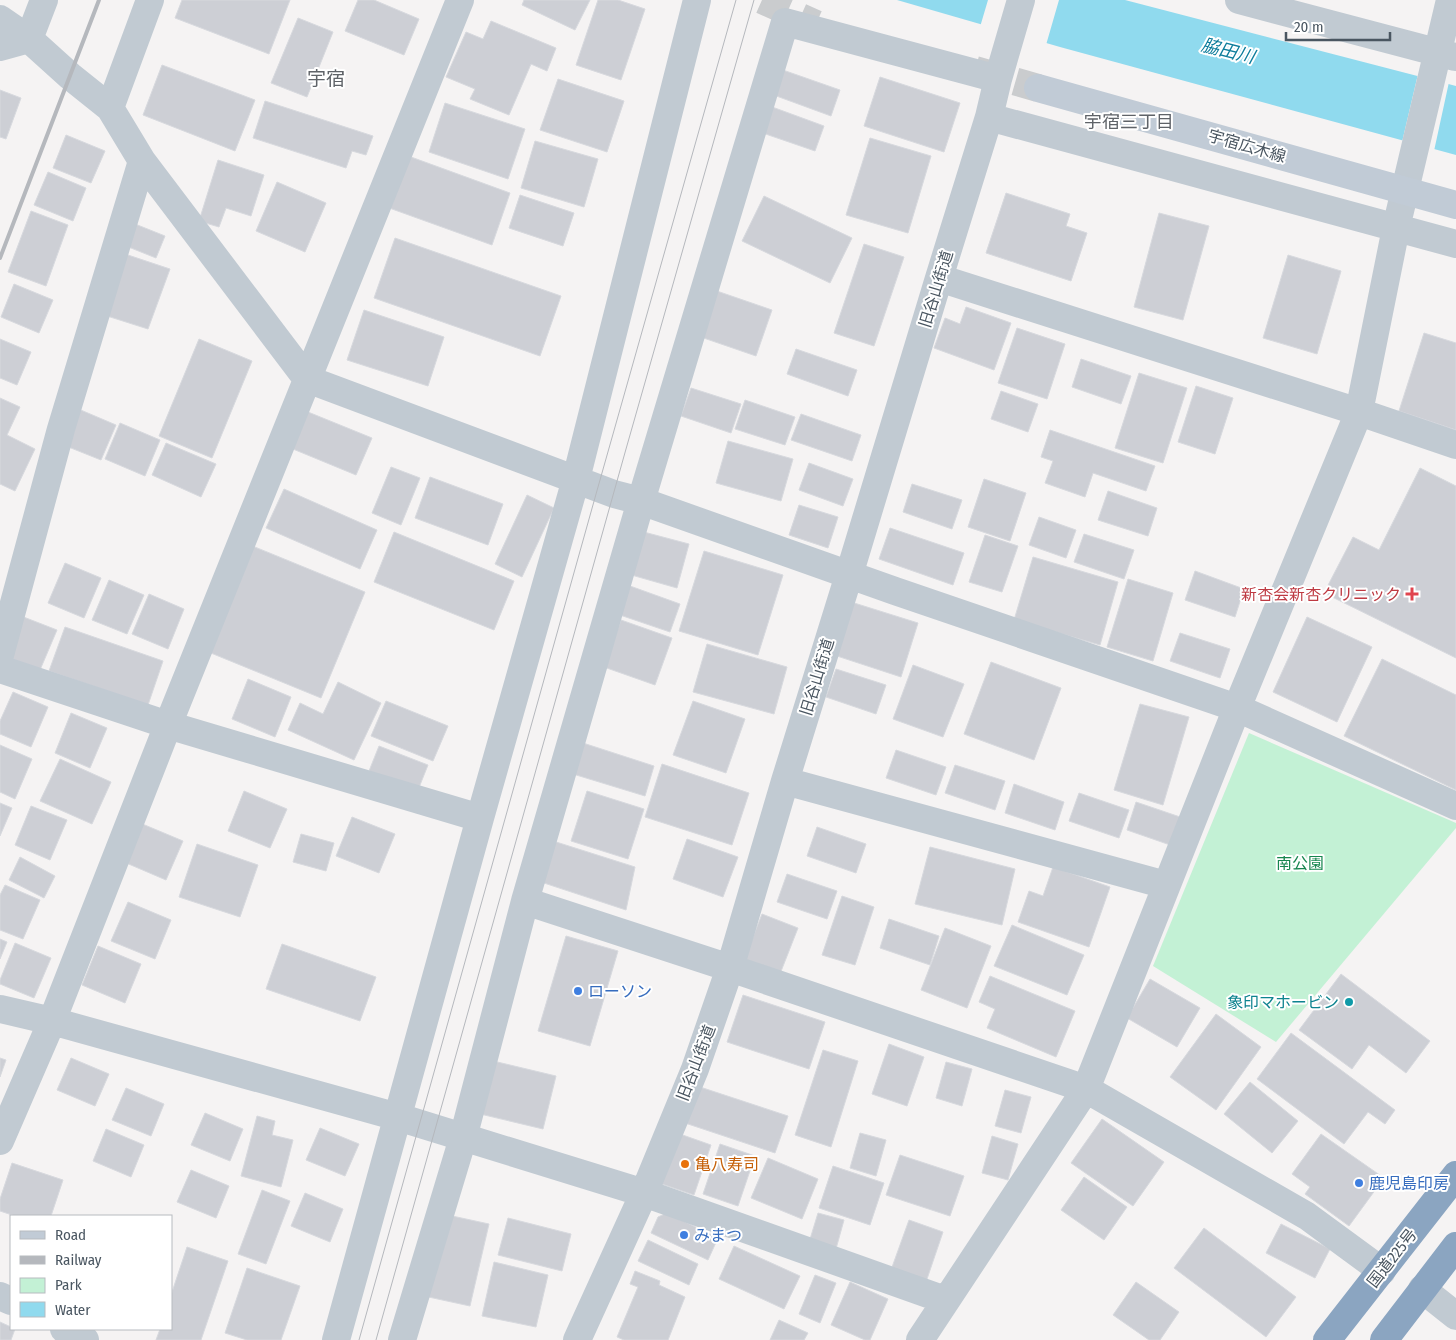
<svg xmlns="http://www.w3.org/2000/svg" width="1456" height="1340" font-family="'Fira Sans Condensed','Noto Sans JP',sans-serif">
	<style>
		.green { fill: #c3f1d5 }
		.water { fill: #90daee }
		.pier { fill: #f5f3f3 }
		.building { fill: #cdcfd5; stroke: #d7d9de }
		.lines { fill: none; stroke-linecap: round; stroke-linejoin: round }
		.secondary-tunnel { stroke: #caccce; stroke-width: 28; stroke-dasharray: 28 14; stroke-linecap: butt }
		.street { stroke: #c1cad2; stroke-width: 28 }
		.secondary { stroke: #c1cbd6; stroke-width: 28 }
		.highway { stroke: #8ba5c1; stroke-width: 28 }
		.tram { stroke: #b5b8bd; stroke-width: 1 }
		.rail { stroke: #b5b8bd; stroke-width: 4 }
		.health-dot { fill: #e0444e; stroke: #fff; stroke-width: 2 }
		.shop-dot { fill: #3f7fe0; stroke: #fff; stroke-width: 2 }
		.culture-dot { fill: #0f9aa8; stroke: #fff; stroke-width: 2 }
		.food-dot { fill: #e8710a; stroke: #fff; stroke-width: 2 }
		.labels { text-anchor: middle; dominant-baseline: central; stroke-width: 4; stroke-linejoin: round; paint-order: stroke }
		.street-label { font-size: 16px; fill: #4a5661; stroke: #fff }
		.health-label { font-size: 16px; fill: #be3a42; stroke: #fff; text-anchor: end }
		.park-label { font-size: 16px; fill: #17864f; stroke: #fff }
		.shop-label { font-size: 16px; fill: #366cbe; stroke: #fff; text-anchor: start }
		.culture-label { font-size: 16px; fill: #0d838f; stroke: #fff; text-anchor: end }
		.food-label { font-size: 16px; fill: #c56008; stroke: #fff; text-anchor: start }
		.water-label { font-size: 18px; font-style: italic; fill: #0c7c9b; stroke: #fff }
		.neighbourhood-label { font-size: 18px; fill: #5f6368; stroke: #fff }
		.quarter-label { font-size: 19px; fill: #5f6368; stroke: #fff }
	</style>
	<rect width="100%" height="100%" fill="#f5f3f3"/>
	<path class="green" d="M1249,733L1456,823V828L1276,1042L1153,966Z"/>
	<path class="water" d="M897,0H1125L1456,86V155L1060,47Z"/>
	<path class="pier" d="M988,0H1059L1046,45L980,27Z
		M1418,74L1449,82L1434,151L1402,142Z"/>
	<path class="building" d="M182,0H290L269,54L175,18Z
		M358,0H374L419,19L404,55L345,31Z
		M524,0H590L575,30L522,5Z
		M598,0H618L645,9L621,80L576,65Z
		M298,18L333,32L307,97L271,83Z
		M491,21L556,48L547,71L531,64L509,115L470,99L475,89L446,77L466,32L483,39Z
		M162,65L255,100L235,151L143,115Z
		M780,69L840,90L831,116L771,94Z
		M880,77L960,103L944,152L864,126Z
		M558,79L624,101L607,152L540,130Z
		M0,90L21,98L6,139L0,137Z
		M265,101L373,136L366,155L352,151L346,168L253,138Z
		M445,103L525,129L508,179L429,152Z
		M764,104L824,126L815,151L754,130Z
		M66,135L105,151L91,183L53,168Z
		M870,138L931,156L908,233L846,215Z
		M535,141L598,159L584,207L521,188Z
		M400,153L510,193L492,245L381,205Z
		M218,160L264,175L251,216L226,208L219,227L199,221Z
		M48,172L86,188L73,221L34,205Z
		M277,182L326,203L305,252L256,231Z
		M1006,193L1070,214L1066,226L1087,233L1071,281L986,253Z
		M520,195L574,213L563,246L509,228Z
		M764,196L852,238L830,283L742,241Z
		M31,211L68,225L46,286L8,272Z
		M1159,213L1209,226L1183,320L1134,307Z
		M130,222L165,236L156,258L121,244Z
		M395,238L561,296L540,356L374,298Z
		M864,244L904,257L874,346L834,333Z
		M125,254L170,269L148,329L104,315Z
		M1288,255L1341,271L1317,354L1263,338Z
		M14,284L53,300L39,333L1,317Z
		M711,289L772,310L756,356L695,335Z
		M966,307L1011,323L994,370L934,348L945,318L960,324Z
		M364,310L444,337L428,386L347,360Z
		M1017,328L1065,344L1047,399L998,383Z
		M1424,333L1456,343V430L1399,411Z
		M0,339L31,352L17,385L0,378Z
		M199,339L252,361L212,458L159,436Z
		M796,349L857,370L848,396L787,374Z
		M1081,359L1131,376L1121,404L1072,387Z
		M1139,373L1187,388L1163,463L1115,448Z
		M1196,386L1233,398L1215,454L1178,442Z
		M691,388L741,404L731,433L681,416Z
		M1001,391L1038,404L1028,432L991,419Z
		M0,398L20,407L7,435L35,449L15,491L0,484Z
		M745,400L795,417L785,445L735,429Z
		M76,408L116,425L101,460L61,444Z
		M308,412L372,438L356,475L293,449Z
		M801,414L861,435L852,461L791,440Z
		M120,423L160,440L145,476L105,459Z
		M1050,430L1155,466L1146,491L1093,473L1085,497L1045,483L1053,461L1041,457Z
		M728,441L793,459L781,501L716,483Z
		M166,443L216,464L201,497L152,475Z
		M809,463L853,479L843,506L799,490Z
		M391,467L420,478L401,525L372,513Z
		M1420,468L1456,486V658L1324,593L1353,537L1379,550Z
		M430,477L503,504L488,545L415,518Z
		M984,479L1026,493L1010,541L968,527Z
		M912,484L962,500L952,529L903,512Z
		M284,489L377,530L360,569L266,528Z
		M1108,491L1157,508L1148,536L1098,520Z
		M527,495L554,508L522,577L495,564Z
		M799,505L838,517L828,548L789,535Z
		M1039,517L1076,530L1066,558L1029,545Z
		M890,528L964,553L953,585L879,559Z
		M640,531L689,544L677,588L628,574Z
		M394,532L514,581L494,630L374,582Z
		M1084,534L1134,550L1124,579L1074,562Z
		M985,535L1018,546L1002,592L969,582Z
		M250,545L365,592L321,698L206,651Z
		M704,551L783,575L758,655L679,631Z
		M1033,557L1118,582L1100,645L1014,620Z
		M65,563L101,578L84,618L48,603Z
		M1195,571L1244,589L1235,617L1185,600Z
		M1128,579L1173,593L1153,661L1107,647Z
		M109,580L144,595L127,634L92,620Z
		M630,586L680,604L670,632L620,615Z
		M149,594L184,609L168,649L132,634Z
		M851,602L918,623L901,677L834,655Z
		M21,616L57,630L40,670L4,656Z
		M1307,617L1372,647L1337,722L1273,692Z
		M621,620L672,638L655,685L604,667Z
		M65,627L163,661L148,705L49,671Z
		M1180,633L1230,649L1220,678L1170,661Z
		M707,644L787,667L774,714L693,692Z
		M1382,659L1456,695V790L1344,736Z
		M991,662L1061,688L1034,760L964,734Z
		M913,665L964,684L943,737L893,719Z
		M836,669L886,685L876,714L826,697Z
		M248,679L291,697L275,737L232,719Z
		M338,682L381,703L354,760L288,730L300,703L323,714Z
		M13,692L48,707L31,747L0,734V721Z
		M386,701L448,726L433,761L371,736Z
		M693,701L745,719L726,773L673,755Z
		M1140,704L1189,717L1163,805L1114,790Z
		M71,713L107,728L90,768L55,753Z
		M583,743L654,766L645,796L573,774Z
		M0,745L32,759L15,799L0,792Z
		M379,746L428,765L416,795L367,776Z
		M896,750L946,767L936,795L886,778Z
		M60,759L111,782L92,824L40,801Z
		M662,764L749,793L732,845L645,817Z
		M955,765L1005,781L995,810L945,793Z
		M1014,784L1064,802L1055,830L1005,813Z
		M244,791L287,809L270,848L228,831Z
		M587,791L644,809L628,859L571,841Z
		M1079,793L1129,810L1119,838L1069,821Z
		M1136,802L1186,819L1176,847L1127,830Z
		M0,803L12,808L0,836Z
		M31,806L67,820L50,860L15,845Z
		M352,817L395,834L379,873L336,856Z
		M140,823L183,841L166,880L124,862Z
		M817,827L866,844L856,873L807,856Z
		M301,834L334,843L326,871L293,862Z
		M687,839L738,857L723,897L673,879Z
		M553,841L635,867L626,910L541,882Z
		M197,844L258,865L240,917L179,897Z
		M930,847L1015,869L1002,925L915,904Z
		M20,857L55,876L44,898L9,880Z
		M1053,867L1110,887L1089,947L1018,922L1029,891L1043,896Z
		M787,874L837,891L827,919L777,902Z
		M5,885L40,900L23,939L0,930V895Z
		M842,896L874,907L855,965L822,955Z
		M128,902L171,920L155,959L111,941Z
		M762,914L798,928L778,979L742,965Z
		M889,919L939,936L930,965L880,948Z
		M1012,925L1084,955L1067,995L994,966Z
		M945,928L991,946L967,1008L921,990Z
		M566,936L618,951L590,1046L538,1031Z
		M0,939L7,942L0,959Z
		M15,943L51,958L34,998L0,984V980Z
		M282,944L376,977L360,1021L266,989Z
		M98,946L141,964L125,1003L82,985Z
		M1341,974L1430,1041L1406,1073L1369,1045L1352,1069L1299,1030Z
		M990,976L1075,1011L1056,1057L987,1028L995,1009L979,1002Z
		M1150,979L1200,1008L1177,1047L1127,1018Z
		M743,995L825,1022L809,1069L727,1042Z
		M1216,1014L1261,1047L1216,1110L1170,1077Z
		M1291,1033L1395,1110L1385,1124L1368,1112L1344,1144L1257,1079Z
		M889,1044L924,1057L907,1106L872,1094Z
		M823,1050L858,1061L831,1147L795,1135Z
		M0,1058L6,1060L0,1077Z
		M71,1058L109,1074L95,1106L57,1090Z
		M489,1060L556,1076L543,1129L476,1113Z
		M946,1062L972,1069L962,1106L936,1098Z
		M1250,1082L1298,1121L1272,1153L1224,1114Z
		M697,1086L788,1116L775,1153L685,1123Z
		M126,1088L164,1104L151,1136L112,1120Z
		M1005,1090L1031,1097L1021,1133L995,1126Z
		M205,1113L243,1129L230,1161L191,1145Z
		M257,1116L275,1121L272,1135L293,1140L281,1187L241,1176Z
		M1102,1119L1164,1162L1133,1206L1071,1163Z
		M320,1128L359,1144L345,1176L306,1160Z
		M106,1129L144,1145L131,1177L93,1161Z
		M677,1133L711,1145L694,1195L659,1183Z
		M860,1133L886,1140L876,1176L850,1168Z
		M1321,1134L1384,1178L1349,1226L1305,1194L1310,1187L1292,1174Z
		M992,1136L1018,1144L1008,1180L982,1173Z
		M720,1144L755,1156L738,1206L703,1194Z
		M900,1155L964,1176L950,1216L886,1195Z
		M768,1158L818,1179L802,1219L751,1198Z
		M12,1163L63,1180L51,1216H15L0,1211V1199Z
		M833,1166L884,1183L870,1225L819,1208Z
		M191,1170L229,1186L216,1218L177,1202Z
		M1084,1177L1127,1207L1104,1240L1061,1210Z
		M262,1190L290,1201L266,1264L238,1254Z
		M305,1193L343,1209L330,1242L291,1226Z
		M667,1213L718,1238L708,1260L651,1233L658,1217Z
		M818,1213L844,1220L834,1256L807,1249Z
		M443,1214L489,1224L470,1306L424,1296Z
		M508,1218L571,1234L562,1271L498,1255Z
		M909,1220L943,1232L926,1282L891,1270Z
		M1281,1224L1330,1249L1315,1278L1266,1253Z
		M1204,1228L1296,1297L1266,1337L1174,1268Z
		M648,1240L698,1264L689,1285L638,1261Z
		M734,1246L800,1276L784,1309L719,1279Z
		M187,1247L228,1261L201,1340H156L160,1329H171V1295Z
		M494,1262L548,1275L536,1327L482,1316Z
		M247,1268L300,1286L281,1340H247L225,1333Z
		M635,1271L660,1281L659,1285L685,1297L668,1340H624L617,1337L638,1287L630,1284Z
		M815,1275L836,1283L820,1323L799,1314Z
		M850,1282L888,1299L870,1340H865L831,1325Z
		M1136,1282L1179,1312L1160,1340H1149L1113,1315Z
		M779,1320L808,1333L804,1340H770Z
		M0,1322L11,1327V1329H15L11,1340H0Z"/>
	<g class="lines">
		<path class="secondary-tunnel" d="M762,0L816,24
			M975,70L1038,88"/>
		<path class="street" d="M1239,0L1455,57
			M0,19L29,39L70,76L110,108L142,161L307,379L614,494L641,501L895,591L1237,708L1456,806
			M29,39L44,0
			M0,47L29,39
			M110,108L150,0
			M989,117L1456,244
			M939,278L1359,412L1456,445
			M0,655L61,429L142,161
			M0,669L168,725L480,818
			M785,781L1166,885
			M525,901L730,968L1086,1089L1307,1216L1382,1271
			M0,1009L52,1021L398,1117L644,1193L945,1300
			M0,1141L52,1021L168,725L460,0
			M1422,1289L1456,1316
			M0,1296L11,1301
			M64,1329L85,1340
			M336,1340L480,818L576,479L697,0
			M402,1340L463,1138L525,901L641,501L785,22L998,79
			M577,1340L644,1193L695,1069L730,968L785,781L849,575L939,278L989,117L998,79L1021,0
			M920,1340L1086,1089L1237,708L1359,412L1396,228L1450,0"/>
		<path class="secondary" d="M1038,88L1456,205"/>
		<path class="highway" d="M1327,1340L1456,1175
			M1384,1340L1456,1246"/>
		<path class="tram" d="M359,1340L598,487L736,0
			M376,1340L626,449L754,0"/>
		<path class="rail" d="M0,258L99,0"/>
	</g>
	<path class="health-dot" d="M1409.5 586.5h5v5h5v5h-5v5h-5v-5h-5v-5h5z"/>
	<g class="shop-dot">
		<circle cx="578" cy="991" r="5"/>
		<circle cx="1359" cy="1183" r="5"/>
		<circle cx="684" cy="1235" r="5"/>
	</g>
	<circle class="culture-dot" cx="1349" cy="1002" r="5"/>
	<circle class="food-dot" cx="685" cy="1164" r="5"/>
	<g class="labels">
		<g class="street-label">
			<text transform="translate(1247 146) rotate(16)">宇宿広木線</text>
			<text transform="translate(936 289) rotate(-73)">旧谷山街道</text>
			<text transform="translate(817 677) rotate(-73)">旧谷山街道</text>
			<text transform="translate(696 1063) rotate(-69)">旧谷山街道</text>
			<text transform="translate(1392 1258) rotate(-52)">国道225号</text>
		</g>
		<g class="health-label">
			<text x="1401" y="594">新杏会新杏クリニック</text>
		</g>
		<g class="park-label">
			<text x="1300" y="863">南公園</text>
		</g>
		<g class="shop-label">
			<text x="588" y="991">ローソン</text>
			<text x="1369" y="1183">鹿児島印房</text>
			<text x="694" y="1235">みまつ</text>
		</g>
		<g class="culture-label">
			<text x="1339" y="1002">象印マホービン</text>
		</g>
		<g class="food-label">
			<text x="695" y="1164">亀八寿司</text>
		</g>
		<g class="water-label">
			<text transform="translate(1228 51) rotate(14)">脇田川</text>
		</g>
		<g class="neighbourhood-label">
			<text x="1129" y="122">宇宿三丁目</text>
		</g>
		<g class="quarter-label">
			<text x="326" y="78">宇宿</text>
		</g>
	</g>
	<rect x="10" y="1215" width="162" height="115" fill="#ffffff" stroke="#b7bbc0"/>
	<rect x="20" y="1231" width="25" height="8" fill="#c1cbd6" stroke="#b7bbc0"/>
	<text x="55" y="1240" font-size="15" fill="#4a5661">Road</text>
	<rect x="20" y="1256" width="25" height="8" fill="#b5b8bd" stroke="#b7bbc0"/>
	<text x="55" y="1265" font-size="15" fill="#4a5661">Railway</text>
	<rect x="20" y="1278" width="25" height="15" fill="#c3f1d5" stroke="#b7bbc0"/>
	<text x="55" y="1290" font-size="15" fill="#4a5661">Park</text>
	<rect x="20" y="1302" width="25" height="15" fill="#90daee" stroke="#b7bbc0"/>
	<text x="55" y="1315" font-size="15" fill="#4a5661">Water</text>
	<path d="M1286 32v8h104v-8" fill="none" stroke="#4a5661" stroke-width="2.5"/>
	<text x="1294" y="32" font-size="15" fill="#4a5661" stroke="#ffffff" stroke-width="4" paint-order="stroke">20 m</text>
</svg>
